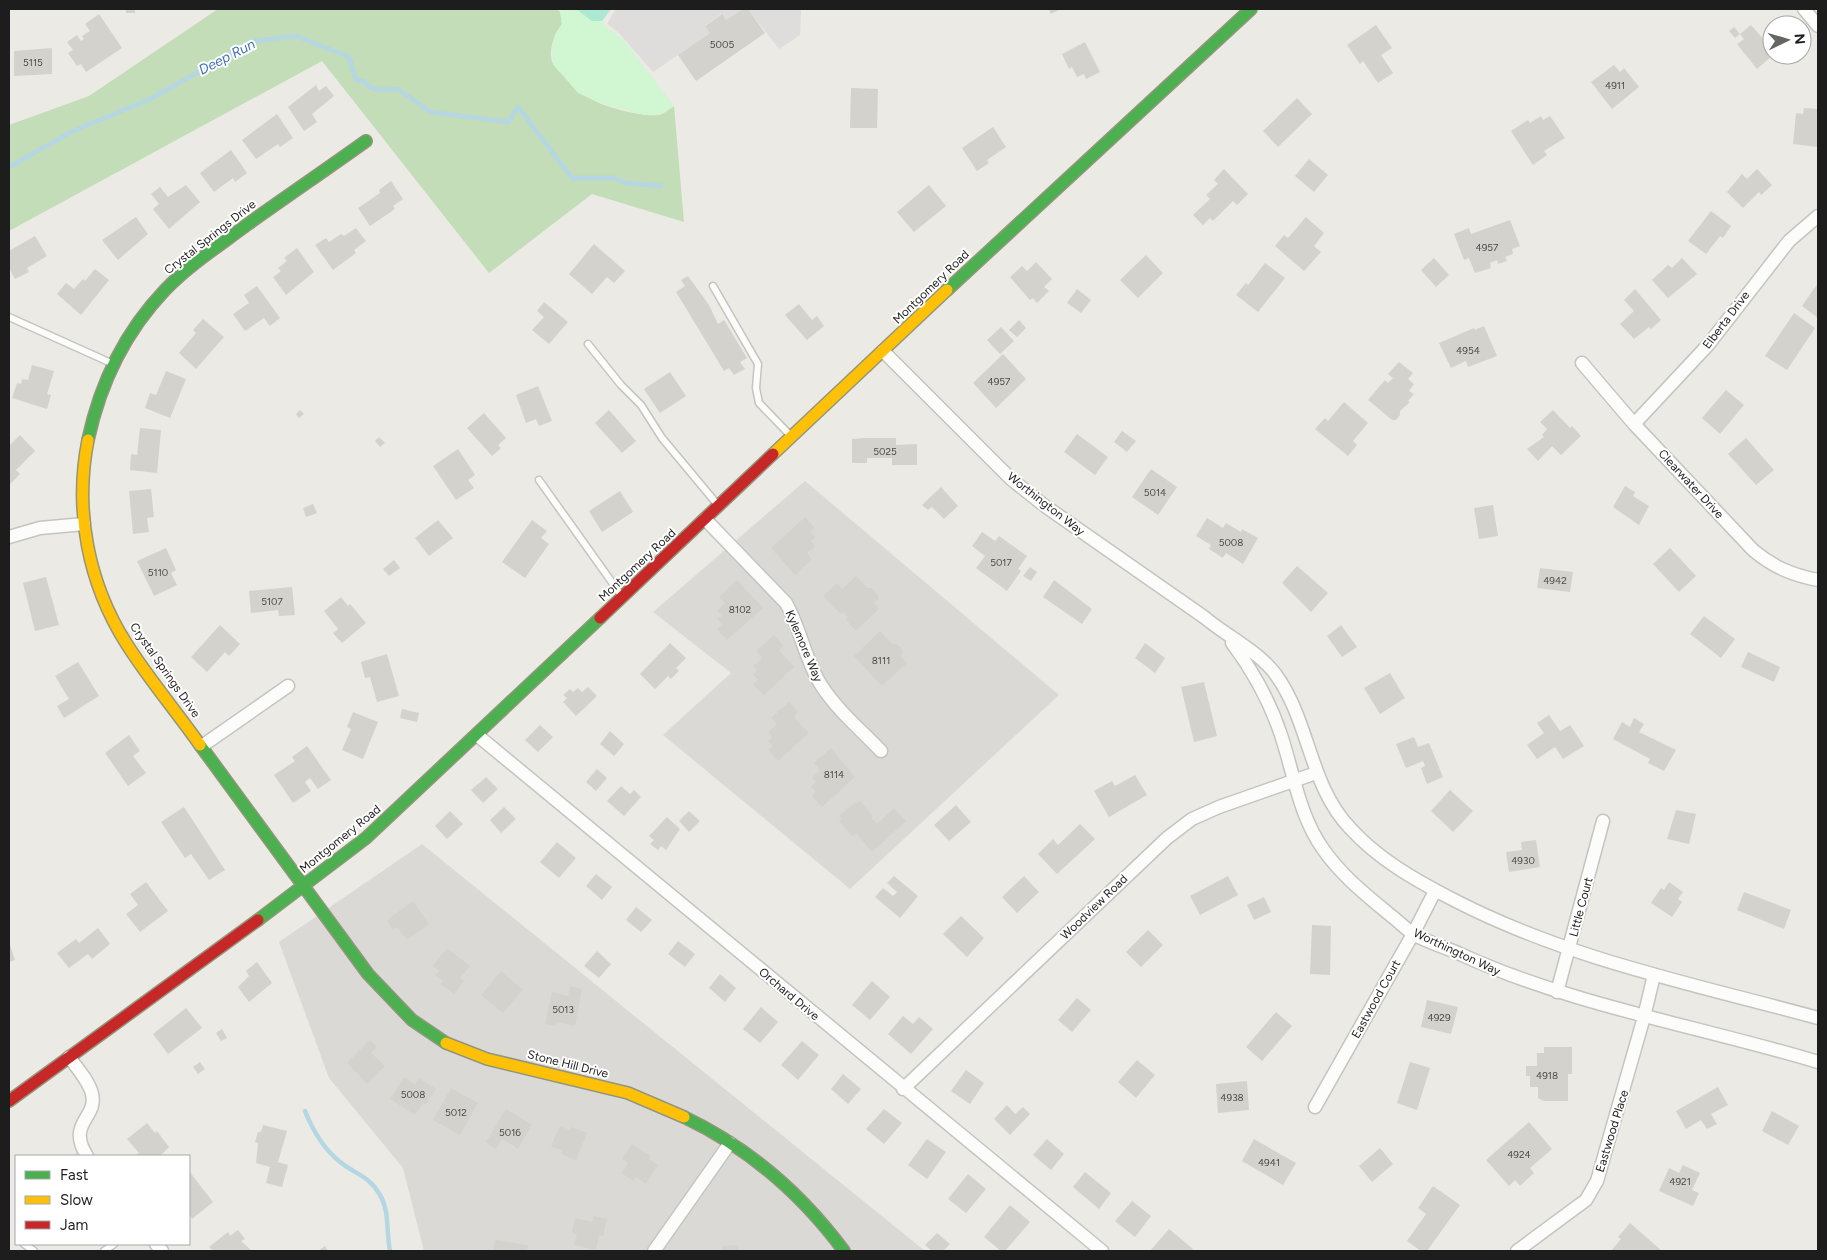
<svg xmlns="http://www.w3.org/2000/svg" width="1827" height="1260" font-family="Figtree,sans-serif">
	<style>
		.residential { fill: #dbd9d6 }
		.forest { fill: #c2ddb7 }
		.park { fill: #d0f6d2 }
		.pitch { fill: #ace8d2 }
		.parking { fill: #dedddb }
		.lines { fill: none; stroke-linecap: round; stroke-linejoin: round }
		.stream { stroke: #b5d6e3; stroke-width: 4.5 }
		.building { fill: #d4d2cd }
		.lane-casing { stroke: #c4c4c1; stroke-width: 9 }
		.street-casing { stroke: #c4c4c1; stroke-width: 15 }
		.fast-casing { stroke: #92967c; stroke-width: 14 }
		.slow-casing { stroke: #92967c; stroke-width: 14 }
		.jam-casing { stroke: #92967c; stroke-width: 14 }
		.lane { stroke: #fcfcfb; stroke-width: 6 }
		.street { stroke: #fcfcfb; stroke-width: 12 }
		.fast { stroke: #4caf50; stroke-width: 11 }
		.slow { stroke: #ffc107; stroke-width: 11 }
		.jam { stroke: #c62828; stroke-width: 11 }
		.labels { text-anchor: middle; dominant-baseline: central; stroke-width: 4; stroke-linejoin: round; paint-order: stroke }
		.number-label { font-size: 10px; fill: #4c4b4a }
		.street-label { font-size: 12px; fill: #1d1d1d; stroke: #fff }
		.water-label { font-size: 14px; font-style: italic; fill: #4072b6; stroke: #fff }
	</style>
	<rect width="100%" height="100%" fill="#eceae4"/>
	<path class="residential" d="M805,481L1059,695L850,889L663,735L731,673L653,612Z
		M422,844L925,1251H424L403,1168L329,1078L279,942Z"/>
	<path class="forest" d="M218,9H557L560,11L562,24C555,34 547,51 553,64C558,73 588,97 597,102C609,108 644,117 657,115C663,115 669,109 674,106L684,222L592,194L489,273L322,61L9,231V125L89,96Z"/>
	<path class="park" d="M557,9H611L602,21L606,27L622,38L674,106L660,115H645L597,102L578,93L553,64L552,46L555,34L562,24L560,12Z"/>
	<path class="pitch" d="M576,9H611L602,21H592Z"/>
	<path class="parking" d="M616,9H743L726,20L721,14L705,25L710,33L653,72L619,33L607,24Z
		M748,9H801L800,35L779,49Z"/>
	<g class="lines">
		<path class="stream" d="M9,167L71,132L150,99L254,41L296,36L349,57L356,80L364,81C371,93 385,90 398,89L430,112L508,122L518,107L572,178H614L626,183L661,186
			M305,1111C313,1131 323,1148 339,1161C354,1174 369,1175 380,1195C390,1212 386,1233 390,1251"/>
	</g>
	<path class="building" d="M126,9H135V13H126Z
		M743,9H748L765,33L696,81L678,55L710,33L705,26L722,14L726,20Z
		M1049,9H1061L1051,14Z
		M99,14L122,48L86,72L81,64L77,66L68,53L73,50L67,42L77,35L81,41L84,39L82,36L90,31L85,24Z
		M1376,25L1392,48L1381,55L1393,73L1378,83L1363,61L1360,64L1347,45Z
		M1751,25L1772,49V56L1757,69L1737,44L1744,39L1740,34Z
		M1734,27L1740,34L1735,38L1729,31Z
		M1085,42L1100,72L1086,79L1084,74L1077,77L1072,67L1069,69L1062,54Z
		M52,48V74L14,76V51Z
		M1614,65L1620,72L1624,68L1639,87L1612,109L1591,82Z
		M316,85L319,91L326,86L334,96L312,114L317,122L304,131L288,107Z
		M851,88L878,89L877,128H850Z
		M1297,98L1312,114L1278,147L1263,131Z
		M1804,108L1818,109L1817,147L1793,144L1796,113L1803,114Z
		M277,114L293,138L280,147L278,144L256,159L242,140Z
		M1541,116L1543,120L1550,116L1565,138L1544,151L1547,155L1533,165L1511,131L1528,120L1530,123Z
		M993,127L1006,147L987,160L989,163L977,171L962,148Z
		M231,150L247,173L235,182L233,178L214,192L200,173Z
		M1309,159L1328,175L1314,192L1295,176Z
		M1224,169L1248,194L1237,205L1233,201L1213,221L1210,218L1203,225L1193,215L1210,199L1206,195L1218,184L1214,180Z
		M1757,169L1772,185L1761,195L1759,192L1743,208L1727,192L1742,174L1747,179Z
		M391,181L403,199L393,206L395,209L370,226L358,208L380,193L379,190Z
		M186,185L200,202L169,229L153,209L159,204L151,194L160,187L168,197Z
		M929,185L946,206L914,232L897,212Z
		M1711,211L1731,226L1723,238L1720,236L1706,254L1688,241Z
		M136,217L148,234L118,260L102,240Z
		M1306,217L1324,233L1314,246L1321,252L1304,271L1275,246L1284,235L1288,238Z
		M1510,220L1520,246L1512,249L1513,254L1505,257L1507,261L1498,264L1497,260L1490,263L1491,268L1475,273L1469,258L1464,260L1454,234L1469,228L1471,234Z
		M356,228L366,241L354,250L356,253L333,270L315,245L326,238L329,242L341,234L344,236Z
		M35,236L47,256L27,268L29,272L15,279L9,268V251Z
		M594,244L625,271L614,283L607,277L592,294L569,274Z
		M297,248L314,272L286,295L273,277L281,271L278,268L287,261L284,258Z
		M1146,255L1163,273L1138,298L1120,280Z
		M1434,258L1449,275L1436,287L1421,270Z
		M1682,258L1697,274L1668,298L1652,280L1668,265L1672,268Z
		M1036,262L1052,279L1044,287L1049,291L1037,303L1033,298L1030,300L1010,277L1022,266L1027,271Z
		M1265,263L1285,278L1258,312L1236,295L1246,283L1248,285Z
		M95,269L109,280L81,315L57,294L66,283L74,289L83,279L85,281Z
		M688,276L709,305L718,324L724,320L747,358L740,362L745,369L734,375L729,368L724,371L676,292L685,286L681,280Z
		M1818,283V318L1802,306Z
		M257,286L280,318L270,326L264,318L245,331L233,314L249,303L244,295Z
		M1077,289L1091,300L1081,313L1067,303Z
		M1635,289L1661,320L1651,329L1649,327L1634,339L1620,324L1634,311L1624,300Z
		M544,302L568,322L549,344L532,330L544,317L537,311Z
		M799,304L812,320L817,316L824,326L807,340L785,315Z
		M1794,313L1815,328L1787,370L1765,356Z
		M203,319L224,337L196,369L179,353L196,333L193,330Z
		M1019,320L1026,328L1017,337L1009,330Z
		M1484,326L1497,356L1468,367L1466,361L1451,368L1439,343L1474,328L1475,330Z
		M1001,327L1014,341L1000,354L987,340Z
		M1003,354L1026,379L996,408L973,383Z
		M1399,362L1413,373L1408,379L1414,384L1409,391L1414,394L1408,401L1410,402L1400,411V415L1396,420H1392L1368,400L1385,380L1388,383L1393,378L1388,374Z
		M32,365L54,371L47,394L51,395L47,409L12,398L17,383L21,384L22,379L28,380Z
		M166,371L186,379L170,418L145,408L150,393L156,395Z
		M670,372L686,396L660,413L644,389Z
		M538,386L552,421L539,426L536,419L526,423L516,395Z
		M1726,390L1744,405L1720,434L1702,418Z
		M1344,402L1368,423L1353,441L1357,445L1348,456L1315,429L1325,418L1328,421Z
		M300,410L304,414L299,418L296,414Z
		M609,410L636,441L622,453L595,423Z
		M1553,410L1570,428L1572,426L1581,436L1561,455L1552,446L1538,461L1527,449L1544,437L1542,435L1547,429L1540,422Z
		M484,413L506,438L498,445L501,448L492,456L467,428Z
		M140,428L161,430L157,473L130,470L131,454L137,455Z
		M1122,431L1136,441L1127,452L1114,442Z
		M1077,434L1108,457L1095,475L1064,452Z
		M20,435L35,451L16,470L20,474L9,485V446Z
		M379,437L385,443L380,447L375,441Z
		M865,438H896V445L917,444V465H892V458H867V463H852V439Z
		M1746,438L1774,470L1756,485L1728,454Z
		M458,449L475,475L468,480L474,488L456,500L433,466Z
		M1151,469L1177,487L1158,515L1132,497Z
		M1625,486L1635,492L1633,496L1649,506L1639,525L1613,507Z
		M941,487L958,506L944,519L932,507L928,510L922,505Z
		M151,489L154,517L147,518L149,532L133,534L129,491Z
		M620,491L633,512L602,532L589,511Z
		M313,504L317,513L306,517L303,508Z
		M1493,505L1498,536L1479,539L1474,508Z
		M805,517L815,528L810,532L815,537L811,541L815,546L807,553L812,559L795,575L771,548Z
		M1207,518L1223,528L1226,523L1241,532L1242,529L1258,538L1243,564L1226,553L1223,558L1209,549L1211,545L1196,536Z
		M438,520L453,538L429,556L415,538Z
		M532,520L547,531L541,538L549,544L525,578L502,562Z
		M982,532L995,541L999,536L1027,556L1018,569L1021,571L1007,591L976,568L985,556L972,546Z
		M166,548L176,570L171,573L177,585L154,596L137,561Z
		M1670,548L1696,576L1679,592L1653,564Z
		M394,560L400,568L389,576L383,569Z
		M1297,566L1328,593L1311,612L1282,583Z
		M1030,567L1037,572L1031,581L1023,576Z
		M1540,568L1573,572L1570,592L1537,588Z
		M856,576L867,588H872L878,595V600L874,603L879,609L856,631L846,620L848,618L843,612L841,614L823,596L837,583L842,589Z
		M46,577L59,625L35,631L23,583Z
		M737,580L763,608L727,640L717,629L722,624L717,619L722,616L717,611L725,603L719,597Z
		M1054,580L1092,609L1082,624L1043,597Z
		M292,587L295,615L279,616L278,610L251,613L249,591Z
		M341,597L348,606L350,604L366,623L342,643L333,633L338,629L324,611Z
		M1704,616L1735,639L1721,658L1690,634Z
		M220,625L240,644L229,656L225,652L207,672L191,657Z
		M1341,625L1357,647L1342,657L1327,636Z
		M880,631L892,644H897L903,650L901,657L907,663L882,686L854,656Z
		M774,635L784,646L779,650L794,667L764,695L753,684L758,680L753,674L758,670L753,666L762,658L756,651Z
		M670,643L686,658L676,668L679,671L671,679L668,676L655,689L640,674Z
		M1145,643L1165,658L1155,673L1135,658Z
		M1748,652L1780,667L1774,682L1741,667Z
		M387,654L399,696L377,702L370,677L365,678L361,662Z
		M78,662L99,696L64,718L57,706L69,699L55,676Z
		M1390,673L1405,698L1380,714L1364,688Z
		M1204,682L1217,736L1194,742L1181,687Z
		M588,687L597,696L576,716L563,702L567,698L563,695L570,689L573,692L578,688L582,692Z
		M789,702L798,712L794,717L809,733L778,761L768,750L773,746L768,741L772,737L768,732L777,724L771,718Z
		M402,709L419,713L417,722L400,718Z
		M353,712L378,722L363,759L342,750L351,729L347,727Z
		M1549,715L1560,731L1570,725L1584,746L1563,759L1555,747L1537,759L1527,745L1544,733L1537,723Z
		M1634,718L1644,724L1639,732L1676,750L1664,771L1648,763L1650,759L1613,739L1622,722L1630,727Z
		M540,725L553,737L538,752L525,740Z
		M610,731L624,744L614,756L600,744Z
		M129,735L140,751L133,756L146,773L128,786L105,753Z
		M1414,737L1418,747L1429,743L1443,777L1427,784L1421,768L1425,766L1423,761L1406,768L1396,744Z
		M307,746L331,780L318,789L310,778L305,782L311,791L293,803L274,775L295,761L292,757Z
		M831,748L855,777L822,807L812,796L816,792L811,787L816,782L812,778L820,770L814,763Z
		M597,769L607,778L596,791L586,782Z
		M1135,775L1147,795L1109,817L1094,791L1112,781L1115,786Z
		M486,777L498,789L483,803L471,790Z
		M621,786L630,794L634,790L641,797L624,816L607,801Z
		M1450,790L1473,811L1453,832L1431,811Z
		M860,801L873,816L871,818L877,824L894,808L906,821L872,852L856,833L852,836L839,821L841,818L839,816L855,802L857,804Z
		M956,805L971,822L949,841L934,825Z
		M184,807L225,870L209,880L191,854L185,858L161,822Z
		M504,807L516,819L501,833L490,820Z
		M1676,810L1696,814L1689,844L1667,839Z
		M450,811L463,824L447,839L435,826Z
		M689,811L700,821L689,832L679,821Z
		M667,817L680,829L666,850L661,846L658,850L650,844L654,840L649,836Z
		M1080,824L1095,839L1057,874L1038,854L1053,839L1058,845Z
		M1536,840L1540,867L1509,872L1506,852L1522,850L1521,842Z
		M557,842L576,858L559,878L540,862Z
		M596,874L612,887L602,900L586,886Z
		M894,876L918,896L900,918L875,897L883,888L893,896L897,892L887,883Z
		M1024,876L1039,892L1017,913L1002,897Z
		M1228,876L1238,895L1200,915L1190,896Z
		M146,882L168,911L140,932L126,914L138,905L130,894Z
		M1669,882L1683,892L1678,899L1682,902L1672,917L1651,903L1661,888L1664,890Z
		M1744,892L1791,910L1784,929L1737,910Z
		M1264,897L1271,912L1254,920L1247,905Z
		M413,901L429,924L407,940L397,927L393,930L387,920Z
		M636,907L652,920L641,932L626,920Z
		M961,916L984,938L967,957L943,934Z
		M1312,925L1331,926L1330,975L1310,974Z
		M98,928L110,944L92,959L88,954L69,968L57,953L76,939L79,943Z
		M1148,930L1163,945L1141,967L1126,952Z
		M678,941L695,954L685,967L668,954Z
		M9,942L15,960L9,962Z
		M447,948L470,966L460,978L464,981L454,994L441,984L443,981L435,975L439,971L433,966Z
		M597,951L611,964L599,978L584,966Z
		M257,962L272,983L249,1002L238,987L249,976L246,971Z
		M501,971L523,990L503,1013L481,995Z
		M720,974L736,988L725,1002L709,988Z
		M872,981L890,997L870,1020L852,1005Z
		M570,986L582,989L575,1026L556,1022L555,1026L545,1024L552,992L568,996Z
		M1077,998L1091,1010L1072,1032L1058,1020Z
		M1427,1000L1458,1007L1451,1034L1421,1027Z
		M761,1007L778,1022L760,1043L743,1029Z
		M186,1008L202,1028L168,1054L153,1034Z
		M1276,1012L1292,1026L1262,1061L1246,1047Z
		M903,1016L913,1024L919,1017L933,1029L911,1054L888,1034Z
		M222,1029L227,1038L221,1041L216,1033Z
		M370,1040L377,1047L371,1053L385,1066L367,1084L347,1063Z
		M802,1041L819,1055L798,1080L781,1065Z
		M1544,1047H1572V1074H1568V1101H1544L1538,1098V1087H1530V1076H1526V1066H1537V1053H1544Z
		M1137,1060L1155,1075L1136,1098L1118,1082Z
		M200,1062L205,1069L198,1074L193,1067Z
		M1410,1062L1430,1068L1417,1110L1397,1103Z
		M966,1070L984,1083L970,1104L951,1091Z
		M843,1074L861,1089L848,1104L831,1089Z
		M404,1077L415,1084L419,1078L436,1089L426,1105L423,1103L415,1115L390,1099Z
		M1247,1081L1249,1110L1218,1113L1216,1084Z
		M1718,1087L1728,1105L1711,1114L1717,1124L1707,1129L1701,1120L1686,1129L1676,1111Z
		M451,1088L478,1103L460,1135L433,1120Z
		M1007,1105L1015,1114L1023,1107L1030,1114L1010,1135L994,1119Z
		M506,1109L532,1125L518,1149L502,1139L496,1149L486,1142Z
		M884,1109L902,1123L884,1144L866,1129Z
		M1772,1111L1799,1126L1788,1145L1762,1131Z
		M1529,1122L1552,1149L1530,1168L1534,1173L1520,1186L1515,1180L1509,1186L1486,1160Z
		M147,1123L155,1133L157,1131L169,1147L160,1156H135L139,1153L127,1139Z
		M263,1125L287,1131L278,1162L288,1165L282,1187L266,1183L270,1167L256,1163L258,1143L255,1142L258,1132H261Z
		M560,1126L570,1130L572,1127L587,1133L576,1160L561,1154L562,1151L551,1146Z
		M927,1139L946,1152L927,1179L908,1165Z
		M1047,1139L1064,1154L1051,1170L1033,1155Z
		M1254,1139L1296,1163L1283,1185L1242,1161Z
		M632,1144L651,1156L649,1159L658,1165L646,1184L636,1177L634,1181L621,1173L628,1163L622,1159Z
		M1380,1148L1393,1164L1372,1182L1359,1166Z
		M1683,1165L1700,1173L1692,1190L1699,1193L1693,1206L1659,1191L1669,1168L1679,1173Z
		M189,1171L213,1202L192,1219L189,1214Z
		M1085,1172L1111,1193L1099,1209L1073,1187Z
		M968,1174L986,1189L966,1213L948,1199Z
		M1433,1186L1460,1205L1427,1251H1421L1407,1241L1426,1214L1418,1208Z
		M1132,1201L1151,1216L1135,1237L1115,1221Z
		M1010,1205L1030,1222L1005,1251H1001L984,1237Z
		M594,1216L607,1219L603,1236L599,1235L596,1250L574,1245L577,1234L572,1232L575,1218L592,1222Z
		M1630,1223L1662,1251H1611L1621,1239L1618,1237Z
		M1169,1229L1193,1249L1190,1251H1150Z
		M238,1230L245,1239L241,1241L252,1251H213L209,1247L228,1232L230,1236Z
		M937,1233L950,1244L943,1251H932L925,1245Z
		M495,1240L528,1245L527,1251H493Z
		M738,1245L739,1251H723L722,1246Z
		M325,1246L328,1251H318Z"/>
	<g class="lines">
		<g class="lane-casing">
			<path id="lane" d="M713,286L758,364L756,388L759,403L790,435
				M9,317L111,363
				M588,344L621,385L641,405L662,438L717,504
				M539,480L621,595
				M24,1244L34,1251
				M104,1251L114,1244"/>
		</g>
		<g class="street-casing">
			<path id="street" d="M1804,9L1818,26
				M883,351L1011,479L1045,506L1204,617C1225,635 1261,653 1276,675C1310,722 1309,785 1350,828C1378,859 1415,880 1452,899C1567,959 1694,984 1818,1018
				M1582,363L1634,424L1753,550C1773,567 1792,575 1818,580
				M1634,424L1708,345L1789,241L1818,216
				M705,519L786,603C801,629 805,660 821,685C837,710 861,730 881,751
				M9,537L40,528L84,524
				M1232,643C1253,671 1270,702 1281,735C1294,774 1299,815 1323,849C1341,875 1365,894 1389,914C1397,920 1405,928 1413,934C1427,942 1445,947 1460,954C1574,1006 1699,1026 1818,1062
				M477,735L1102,1251
				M202,746L288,686
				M1557,992L1603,821
				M69,1057C77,1068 89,1081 92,1094C98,1118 66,1123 87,1156
				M903,1089L1167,838L1192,819L1219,807L1316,773
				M1315,1107L1413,934L1435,891
				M156,1244L162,1251
				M654,1251L730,1143
				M1517,1251L1586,1200L1597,1181L1644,1017L1654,975"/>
		</g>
		<g class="fast-casing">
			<path id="fast" d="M947,290L1251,9
				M88,440C100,384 125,332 165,290C189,265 220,245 248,224C287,196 327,169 366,141
				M200,745L368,974L412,1020L446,1043
				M258,920L366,838L600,618
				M684,1117C749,1148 801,1193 844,1251"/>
		</g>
		<g class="slow-casing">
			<path id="slow" d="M88,440C74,510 88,583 126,643C148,678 176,711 200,745
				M773,454L947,290
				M446,1043L487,1059L628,1093L684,1117"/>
		</g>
		<g class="jam-casing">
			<path id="jam" d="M600,618L773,454
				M9,1101L258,920"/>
		</g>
		<use href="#lane" class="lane"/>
		<use href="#street" class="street"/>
		<use href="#fast" class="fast"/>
		<use href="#slow" class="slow"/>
		<use href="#jam" class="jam"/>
	</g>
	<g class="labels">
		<g class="number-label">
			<text x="722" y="44">5005</text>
			<text x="33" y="62">5115</text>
			<text x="1615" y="85">4911</text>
			<text x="1487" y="247">4957</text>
			<text x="1468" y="350">4954</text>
			<text x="999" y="381">4957</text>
			<text x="885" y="451">5025</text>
			<text x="1155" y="492">5014</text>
			<text x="1231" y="542">5008</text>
			<text x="1001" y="562">5017</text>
			<text x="158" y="572">5110</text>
			<text x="1555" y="580">4942</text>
			<text x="272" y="601">5107</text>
			<text x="740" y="609">8102</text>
			<text x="881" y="660">8111</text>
			<text x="834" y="774">8114</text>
			<text x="1523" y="860">4930</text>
			<text x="563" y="1009">5013</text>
			<text x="1439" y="1017">4929</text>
			<text x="1547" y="1075">4918</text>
			<text x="413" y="1094">5008</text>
			<text x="1232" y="1097">4938</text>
			<text x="456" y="1112">5012</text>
			<text x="510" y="1132">5016</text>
			<text x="1519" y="1154">4924</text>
			<text x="1269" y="1162">4941</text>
			<text x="1680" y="1181">4921</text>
		</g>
		<g class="street-label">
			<text transform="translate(210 237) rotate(-38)">Crystal Springs Drive</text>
			<text transform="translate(931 287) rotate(-44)">Montgomery Road</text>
			<text transform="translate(1726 320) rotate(-53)">Elberta Drive</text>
			<text transform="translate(1691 484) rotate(47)">Clearwater Drive</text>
			<text transform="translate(1046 504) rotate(38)">Worthington Way</text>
			<text transform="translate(637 565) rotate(-43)">Montgomery Road</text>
			<text transform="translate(804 646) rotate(67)">Kylemore Way</text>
			<text transform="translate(165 670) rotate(55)">Crystal Springs Drive</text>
			<text transform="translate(340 839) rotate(-39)">Montgomery Road</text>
			<text transform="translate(1094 907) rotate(-44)">Woodview Road</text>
			<text transform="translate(1581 907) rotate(-75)">Little Court</text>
			<text transform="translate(1457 952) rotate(25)">Worthington Way</text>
			<text transform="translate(789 994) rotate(40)">Orchard Drive</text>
			<text transform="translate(1376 999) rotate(-61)">Eastwood Court</text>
			<text transform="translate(568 1064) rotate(14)">Stone Hill Drive</text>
			<text transform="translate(1612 1131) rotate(-73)">Eastwood Place</text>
		</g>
		<g class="water-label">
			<text transform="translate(227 57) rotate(-27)">Deep Run</text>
		</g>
	</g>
	<rect width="1827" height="1260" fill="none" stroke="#1d1d1d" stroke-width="20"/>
	<rect x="15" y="1155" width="175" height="90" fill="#ffffff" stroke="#a5a5a5"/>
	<rect x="25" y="1171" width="25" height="8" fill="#4caf50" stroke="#a5a5a5"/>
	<text x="60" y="1180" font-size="15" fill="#1d1d1d">Fast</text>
	<rect x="25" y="1196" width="25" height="8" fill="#ffc107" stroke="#a5a5a5"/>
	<text x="60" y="1205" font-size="15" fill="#1d1d1d">Slow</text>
	<rect x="25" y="1221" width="25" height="8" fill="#c62828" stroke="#a5a5a5"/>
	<text x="60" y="1230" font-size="15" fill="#1d1d1d">Jam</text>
	<g transform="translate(1787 40) rotate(85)"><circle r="24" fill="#ffffff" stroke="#a5a5a5"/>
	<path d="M0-4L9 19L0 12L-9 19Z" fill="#656563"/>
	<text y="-8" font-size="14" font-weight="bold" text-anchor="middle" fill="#1d1d1d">N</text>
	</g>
</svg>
